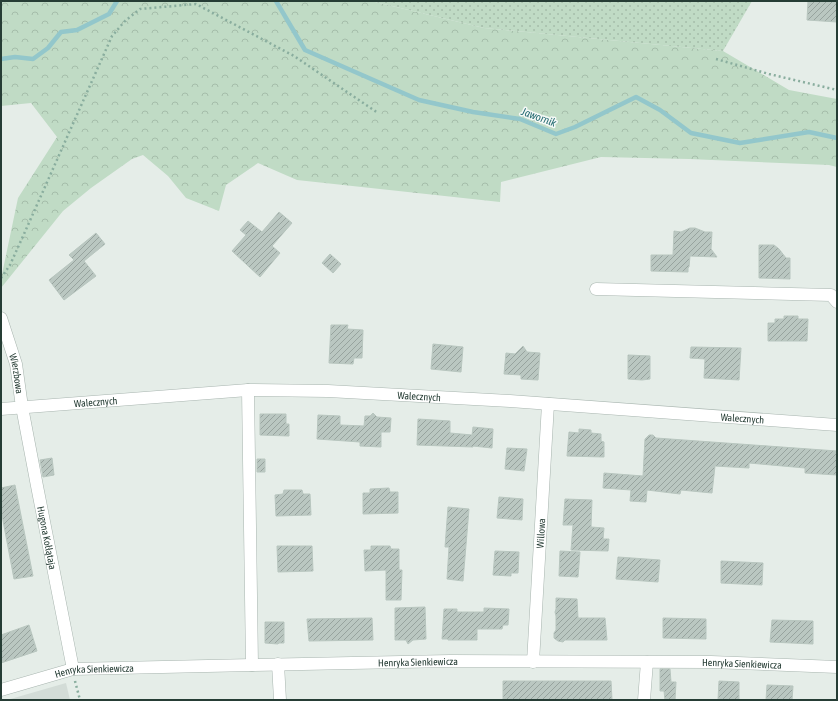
<svg xmlns="http://www.w3.org/2000/svg" width="838" height="701" font-family="'Asap Condensed',sans-serif">
	<style>
		.built { fill: #d3dcd7 }
		.forest { fill: url(#forest-crowns) }
		.garden { fill: url(#garden-dots) }
		.lines { fill: none; stroke-linecap: round; stroke-linejoin: round }
		.stream { stroke: #93c7cb; stroke-width: 4.5 }
		.building { fill: url(#building-hatch); stroke: #b8c6bf }
		.street-casing { stroke: #a8b5af; stroke-width: 13 }
		.path { stroke: #89ad9e; stroke-width: 2.5; stroke-dasharray: 2 3; stroke-linecap: butt }
		.street { stroke: #fff; stroke-width: 12 }
		.labels { text-anchor: middle; dominant-baseline: central; stroke-width: 3; stroke-linejoin: round; paint-order: stroke }
		.street-label { font-size: 10px; fill: #263d35; stroke: #f5f9f7 }
		.water-label { font-size: 11px; font-style: italic; fill: #266c72; stroke: #f5f9f7 }
	</style>
	<defs>
		<pattern id="forest-crowns" width="20" height="18" patternUnits="userSpaceOnUse"><rect width="20" height="18" fill="#c0dbc5"/><path d="M2 6a3 3 0 1 1 6 0M12 15a3 3 0 1 1 6 0" fill="none" stroke="#a5bdaa"/></pattern>
		<pattern id="garden-dots" width="8" height="8" patternUnits="userSpaceOnUse"><rect width="8" height="8" fill="#c0dbc5"/><path d="M2 2h.1M6 6h.1" fill="none" stroke="#a5bdaa" stroke-width="1.8" stroke-linecap="round"/></pattern>
		<pattern id="building-hatch" width="6" height="6" patternUnits="userSpaceOnUse"><rect width="6" height="6" fill="#bac7c1"/><path d="M-1 1l2-2M0 6l6-6M5 7l2-2" fill="none" stroke="#97a39e"/></pattern>
	</defs>
	<rect width="100%" height="100%" fill="#e5ede8"/>
	<path class="built" d="M66,683L70,700H7Z"/>
	<path class="forest" d="M1,1H371L484,28L723,51L789,90L837,99V167L829,165L689,159L601,157L501,182L500,202L297,180L258,163L226,185L219,211L186,198L168,176L143,155L132,159L91,188L63,211L1,288V279L18,198L57,137L31,103L1,106Z"/>
	<path class="garden" d="M371,1H752L723,51L484,28Z"/>
	<g class="lines">
		<path class="stream" d="M276,1L305,50L419,100L473,112L520,119L556,134L575,127L636,97L660,110L691,133L740,143L809,132L837,138
			M1,59L15,57L33,59L48,48L61,32L77,30L109,14L117,1"/>
	</g>
	<path class="building" d="M808,1H837V22L807,20Z
		M279,212L292,223L272,246L280,253L260,277L232,251L246,235L240,230L248,221L262,232Z
		M690,228H695L705,232H712L711,249L717,257L690,256L689,267L688,268V272L651,271V255H673L674,231L681,232Z
		M96,233L105,244L84,261L96,276L64,300L49,280L74,260L69,255Z
		M759,245H774L779,249L786,258H790V279L759,278Z
		M330,254L341,264L333,273L322,263Z
		M784,316H798V319H808L807,341H768V323H775V319H784Z
		M331,325H348L347,329L363,330L362,358H354L353,364L329,363Z
		M433,344L463,347L461,372L431,369Z
		M523,346L527,352L540,353L538,380L521,379V375L504,374L506,353L515,354Z
		M691,347L741,348L739,380L704,378L705,359L690,358Z
		M628,355L650,356V379L642,380L628,379Z
		M373,413L377,417L391,418L390,432H381V447L360,446V442L317,439L318,415L340,416V425L364,426L365,416H370Z
		M260,414H286V424H289V436L260,435Z
		M418,419L450,421V433L472,435L473,427L493,429L492,448L473,446V447L417,445Z
		M579,429L591,430V433L601,434V441L604,442V457L567,456L569,432L579,433Z
		M649,435H653L656,438L837,451V475L805,473V468L749,463V468L715,466L712,493L681,490L680,494L647,490L646,502L630,501L631,490L603,488L604,473L643,476L645,439Z
		M507,448L527,449L524,471L505,469Z
		M52,458L54,475L43,477L40,460Z
		M257,459H265V472H257Z
		M15,485L33,576L14,579L1,510V488Z
		M389,488L390,492H398V513L363,514V493H370V489Z
		M284,490H302L303,494H310L311,515L276,516L275,495L283,494Z
		M499,497L523,499L522,520L497,518Z
		M565,499L592,500L591,527L604,528L603,539H609L608,551L571,550L573,525H563Z
		M448,507L469,509L463,581L447,579L449,547H445Z
		M277,546H312L313,571L278,572Z
		M371,546H390L391,549H399V570H402L401,600H386V570L365,571L364,550H371Z
		M495,551L519,552L518,573H511V576L493,575Z
		M560,551L580,552L578,577L559,576Z
		M618,557L660,560L658,582L616,579Z
		M721,561L763,563L762,585L721,583Z
		M556,598L577,599L578,618H605L607,640H565L563,642L558,641L554,638V633L556,630V616L555,612L556,609Z
		M425,607L426,639L413,640L408,644L406,640H395V608Z
		M484,608L509,609L508,625H503L502,629H477V640H448V639H442L444,609H457V612H484Z
		M372,618L373,640L309,641L307,619Z
		M663,618L706,619V639L663,638Z
		M772,620L813,621V644L770,642Z
		M265,622H284V643H279L278,644L265,643Z
		M29,625L37,651L1,663V635Z
		M660,669H670L671,682H676L675,700H665L664,691H660Z
		M503,681H611L612,700H503Z
		M719,681L739,682V700H718Z
		M767,685L793,686L792,700H766Z"/>
	<g class="lines">
		<g class="street-casing">
			<g id="street">
				<path d="M596,289L831,295L837,302"/>
				<path id="s1" d="M1,318L16,364L22,407L37,486L73,669"/>
				<path d="M248,390L252,665"/>
				<path id="s2" d="M1,409L248,390L328,391L510,401L837,425"/>
				<path id="s3" d="M533,662L548,404"/>
				<path d="M278,664L280,700"/>
				<path id="s4" d="M1,690L73,669L252,665L450,661L711,662L837,667"/>
				<path d="M644,700L647,662"/>
			</g>
		</g>
		<path class="path" d="M716,59L769,74L837,90
			M1,278L10,265L24,234L112,36L125,21L140,9L196,4L294,56L378,113
			M75,681L80,700"/>
		<use href="#street" class="street"/>
	</g>
	<g class="labels">
		<g class="street-label">
			<text stroke="none"><textPath href="#s1" startOffset="58">Wierzbowa</textPath></text>
			<text stroke="none"><textPath href="#s2" startOffset="419">Walecznych</textPath></text>
			<text stroke="none"><textPath href="#s2" startOffset="95">Walecznych</textPath></text>
			<text stroke="none"><textPath href="#s2" startOffset="743">Walecznych</textPath></text>
			<text stroke="none"><textPath href="#s3" startOffset="129">Willowa</textPath></text>
			<text stroke="none"><textPath href="#s1" startOffset="225">Hugona Kołłątaja</textPath></text>
			<text stroke="none"><textPath href="#s4" startOffset="420">Henryka Sienkiewicza</textPath></text>
			<text stroke="none"><textPath href="#s4" startOffset="744">Henryka Sienkiewicza</textPath></text>
			<text stroke="none"><textPath href="#s4" startOffset="96">Henryka Sienkiewicza</textPath></text>
		</g>
		<g class="water-label">
			<text transform="translate(539 117) rotate(20)">Jawornik</text>
		</g>
	</g>
	<rect width="838" height="701" fill="none" stroke="#263d35" stroke-width="4"/>
</svg>
